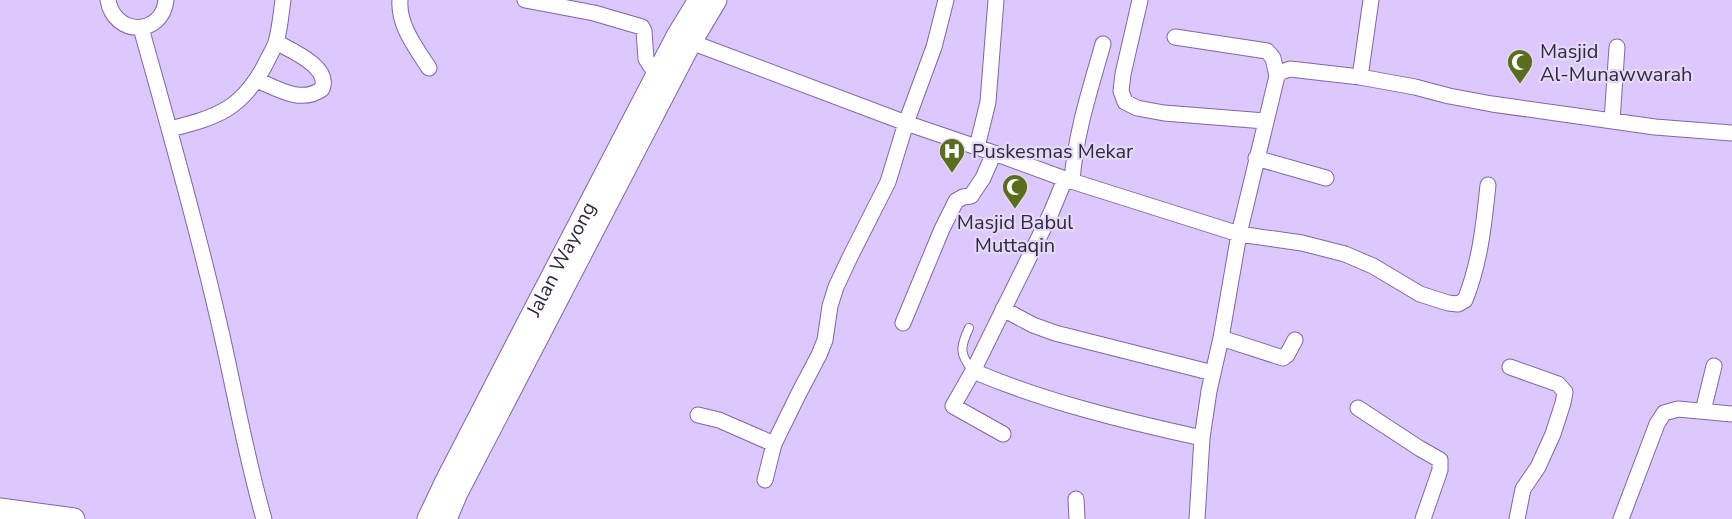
<svg xmlns="http://www.w3.org/2000/svg" width="1732" height="519" font-family="'Nunito Sans',sans-serif">
	<style>
		.lines { fill: none; stroke-linecap: round; stroke-linejoin: round }
		.lane-casing { stroke: #8167a5; stroke-width: 10 }
		.street-casing { stroke: #8167a5; stroke-width: 17 }
		.secondary-casing { stroke: #8167a5; stroke-width: 23 }
		.lane { stroke: #fff; stroke-width: 8 }
		.street { stroke: #fff; stroke-width: 15 }
		.secondary { stroke: #fff; stroke-width: 21 }
		.labels { text-anchor: middle; dominant-baseline: central; stroke-width: 4.5; stroke-linejoin: round; paint-order: stroke }
		.poi-label { font-size: 20px; fill: #332843; stroke: #e4daf6; text-anchor: start }
		.street-label { font-size: 20px; fill: #332843; stroke: #e4daf6 }
	</style>
	<rect width="100%" height="100%" fill="#dcc7fe"/>
	<g class="lines">
		<g class="lane-casing">
			<path id="lane" d="M969,328C960,347 959,354 973,371"/>
		</g>
		<g class="street-casing">
			<path id="street" d="M108,0C114,36 162,37 166,0
				M400,0C398,25 416,48 429,68
				M525,0L594,13L642,27L644,31L646,59L657,76
				M1140,0L1123,74L1121,91L1125,102L1137,108L1164,113L1265,121
				M141,28C167,121 194,215 216,310C233,380 244,450 264,519
				M1175,37L1267,51L1273,58L1277,76
				M683,39L906,123L994,153L1065,179L1239,234L1302,243L1345,254L1373,266L1420,294L1448,303L1458,304L1465,300C1480,263 1484,224 1488,185
				M1360,77L1415,87L1449,96L1492,104L1655,127L1732,133
				M257,80C278,89 301,104 322,89C331,67 292,51 276,42
				M1612,121L1617,47
				M170,129C218,117 242,109 266,63C269,56 274,49 276,42C280,29 281,13 283,0
				M977,147L988,102L996,0
				M1256,158L1326,178
				M1072,180C1076,132 1090,90 1103,44
				M1003,309L1033,325L1055,333L1213,373
				M903,323L942,229L956,201L963,197L971,196L983,178L994,153
				M1221,338L1283,358L1287,355L1295,340
				M1510,367L1558,384L1565,392L1563,403L1553,434L1538,467L1523,489L1517,519
				M973,371C1046,402 1125,421 1202,438
				M1358,408L1419,448L1440,460V470L1423,519
				M1703,411L1714,366
				M698,415L719,420L774,444
				M1003,434L953,406L973,371L1051,213L1065,179
				M765,480L774,444L799,393L819,355L825,340L830,306L836,287L850,257L888,182L906,123L934,47L946,0
				M1076,499L1077,519
				M1197,519L1202,438L1209,391L1221,338L1239,234L1277,76L1281,72L1290,69L1360,77L1371,0
				M1621,519L1657,424L1664,413L1678,409L1732,414"/>
		</g>
		<g class="secondary-casing">
			<g id="secondary">
				<path d="M0,509L74,519"/>
				<path id="s1" d="M428,519L446,481L527,324L677,36L699,0"/>
				<path d="M446,519L457,493L691,42L716,0"/>
			</g>
		</g>
		<use href="#lane" class="lane"/>
		<use href="#street" class="street"/>
		<use href="#secondary" class="secondary"/>
	</g>
	<defs>
		<g id="mosque-pin" transform="scale(1.35)"><path d="M0 17L-7.5 6A9.5 9.5 0 1 1 7.5 6Z" fill="#596d1c" stroke="#e4daf6"/><path d="M3.5-4.9A6 6 0 1 0 3.5 4.9A5 5 0 1 1 3.5-4.9Z" fill="#fff"/></g>
		<g id="hospital-pin" transform="scale(1.35)"><path d="M0 17L-7.5 6A9.5 9.5 0 1 1 7.5 6Z" fill="#596d1c" stroke="#e4daf6"/><path d="M-5-5h3v3.5h4V-5h3V5h-3V1.5h-4V5h-3Z" fill="#fff"/></g>
	</defs>
	<g fill-rule="evenodd">
		<use href="#mosque-pin" x="1520" y="62"/>
		<use href="#hospital-pin" x="952" y="151"/>
		<use href="#mosque-pin" x="1015" y="187"/>
	</g>
	<g class="labels">
		<g class="poi-label">
			<text x="1540" y="51">Masjid<tspan x="1540" dy="23">Al-Munawwarah</tspan></text>
			<text x="972" y="151">Puskesmas Mekar</text>
			<text x="1015" y="222" text-anchor="middle">Masjid Babul<tspan x="1015" dy="23">Muttaqin</tspan></text>
		</g>
		<g class="street-label">
			<text stroke="none"><textPath href="#s1" startOffset="292">Jalan Wayong</textPath></text>
		</g>
	</g>
</svg>
